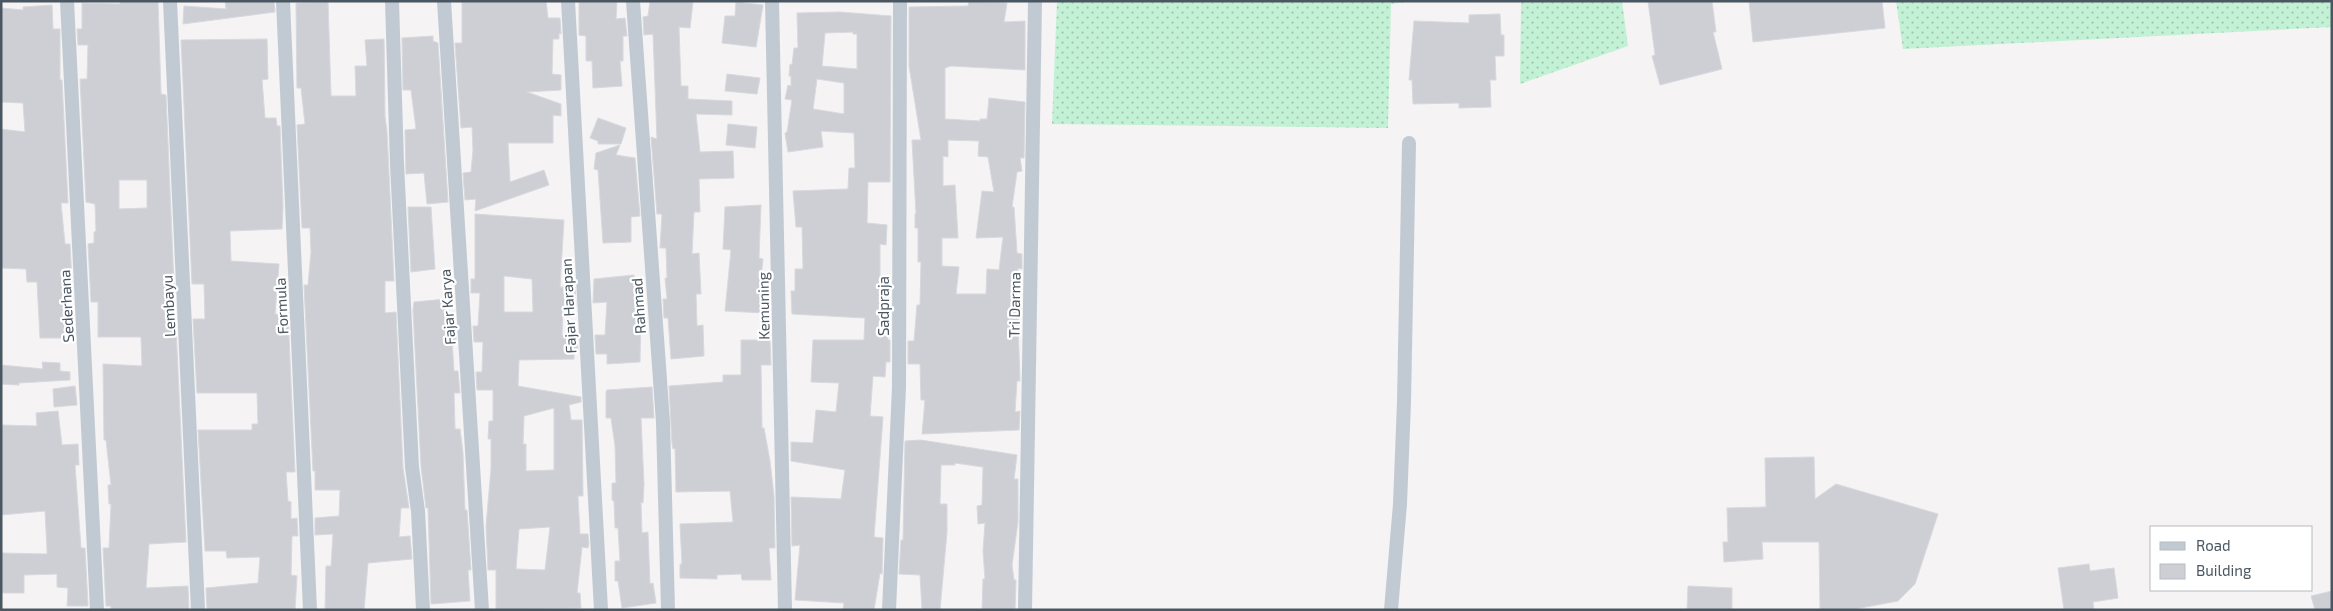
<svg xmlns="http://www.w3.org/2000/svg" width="2333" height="611" font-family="'Exo 2',sans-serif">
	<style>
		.grass { fill: url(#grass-dots) }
		.building { fill: #cdcfd5; stroke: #d7d9de; fill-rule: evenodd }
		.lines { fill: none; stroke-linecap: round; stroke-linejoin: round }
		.minor { stroke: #c1cad2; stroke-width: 14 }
		.labels { text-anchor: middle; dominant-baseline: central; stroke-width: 4.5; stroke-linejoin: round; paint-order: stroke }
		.street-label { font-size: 15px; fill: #4a5661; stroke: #fff }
	</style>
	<defs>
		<pattern id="grass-dots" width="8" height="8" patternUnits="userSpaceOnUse" patternTransform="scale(1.25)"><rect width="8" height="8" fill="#c3f1d5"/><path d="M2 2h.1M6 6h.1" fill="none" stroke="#a0c6b0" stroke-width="1.8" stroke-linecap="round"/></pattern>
	</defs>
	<rect width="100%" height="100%" fill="#f5f3f3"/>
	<path class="grass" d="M1057,1H1414L1391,4L1388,128L1052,124Z
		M1521,1H1622L1628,46L1520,84Z
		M1896,1H2332V27L1903,49Z"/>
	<path class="building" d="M120,1H158L161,94L166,95L174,284H172L175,306L186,542L149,544L146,588L188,586L189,610H111V606H106L103,548H109L111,504H109L108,485H111L106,440H104L103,364L142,366L141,337H98V302H91L88,244L94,243V232L96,231L95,204L86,202L80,79H87L88,45H78L77,29H82V3L120,4ZM119,180H147V208L119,209Z
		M225,1H274L275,12L183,24L184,6L226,9Z
		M462,1H546L548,18H560L561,34L559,33V39H553L552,74L561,75V90L527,92L561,104V116L553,115V143H508L510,182L544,170L549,185L475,211L476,199L465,200L463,173L471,172L473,150L472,127L461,128L455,43H462Z
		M579,1H617L616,19L625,18L627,36H623V61H620L622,86L593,88L592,61H586V36L579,35Z
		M650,1L693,2L690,28L679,27L681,86H688V99L732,101V115L696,114L700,152L733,151L734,178L699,179L700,212H694L692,254L699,253L701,294H696L697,326L703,325L704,356L671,359L668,318H664L663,299H667L665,278H667L666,248H660L662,214H657L651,137L657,139L653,34L644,35L643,17L648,16Z
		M969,1L1007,3L1004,22L1025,21V70L951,66L945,68V119L980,121V119H987L989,98L1025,102L1024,158H1020L1022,171L1017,172L1012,207H1014L1017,253L1022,254V269L1018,268L1016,299L1021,300L1018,322L1020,381H1017L1015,412L1020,411L1019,430L922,434L925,400H921L920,364H908V341H914L917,305H920L921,262H918V228H915V214L916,213L912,140H921L909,66V7L968,6ZM948,140L979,141L978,156L988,157L994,192L982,191L976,238L1003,237L999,270L987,269L986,294H956L959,267L942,266V238H958L955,185L943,186V156L948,157Z
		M1648,1H1712L1716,32H1713L1722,69L1660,85L1652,56L1655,55Z
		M1749,1H1882L1885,28L1753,42Z
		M328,2L331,96H356L355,66H367L365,40L384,39L385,117L387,131L394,281H385V313L396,312L403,468L409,508H401L399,537L410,536L412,559L368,563L364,610H325L326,566H331L333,534L315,535V518L339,516L340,490H315V471H313L304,285H308L311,252L310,228H302L297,125L305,124L301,88H297L296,3Z
		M736,2L763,5L756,47L722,43L725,16H735Z
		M52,5L53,29H60V80H62L68,203H61L65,244H70L73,301L66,303L69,338H40L37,282H27L26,269L1,268V129L25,132L23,103L1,102V8L23,10V7Z
		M840,12L891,16L890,182H868L867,223L887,225L886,245L880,244V285H886L888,340H890V362H886L885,377L873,376L870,416L883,417L874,537L883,538L882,574L880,573L874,610H843L844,603L795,600L800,545L792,546L791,497L841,499L845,470L791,461V442L813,443L816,410L836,412L839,383L811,382L813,340H864L865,318L792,314L791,291H795V269H803L802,227H796L793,191L848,189L849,168H855L854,133L821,131L823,147L788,152L785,133L787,132L792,100L785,99L788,85L791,86V76H789L790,64L792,65L794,48H798L797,13ZM853,32V34H857V69L822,66L825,33ZM817,79L844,83V114L813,109Z
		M1500,14L1501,35H1504V56H1495L1496,80H1490L1491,107L1459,108V103L1413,104L1412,80H1409L1414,21L1469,23V15Z
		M433,36V41L438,43L448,202L427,204L424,173L406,174L405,130L416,129L411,90H403L402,38Z
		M267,39L268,79L262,80L265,118H276L277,126H280L283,206L282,229L230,231L231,261L279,264L275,314L288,315L295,472H286L288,501L291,502V519L297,518L298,536H292L291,575L297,576L295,610H207L206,588L258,583L260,557L227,558L226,551H205L198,430H252V424H258L257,393H197L193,319H205L204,284H192L181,40Z
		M727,74L760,78L757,94L725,91Z
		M598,118L626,128L621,144H598V141L590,138Z
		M728,124L757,127L755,148L726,145Z
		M620,145L616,155L635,158L640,216L631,217V242L603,243L598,170L594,169L596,153Z
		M761,205L759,258L763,259L760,287H766L764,313L725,311L731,250L723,249L725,207Z
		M408,207H431L435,269L411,272Z
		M475,214L564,220L560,287H575L576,305L563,306L562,335H577L578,353H574V359L519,360L518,386L581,397V402L569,405L571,420H582L583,496H578L580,534H588L589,543L588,548L582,547L577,593H580L581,608L496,610V570H488L486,526L491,469V439H488L489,421H493V390H477L476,372H482L483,342H474L473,326H478L480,293H471V279H475ZM504,276L532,279L533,312H504ZM554,408V470L526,471V444H523L524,416ZM550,527L545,570L516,569L519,529Z
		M634,275L636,308H641L640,362L607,364V354H596L595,335H605L607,302L593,303L594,279Z
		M446,299L448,328H456V341L452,340L454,371H458L460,393H454L455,429H460L463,453L465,510H467L471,570H468L470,601L431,604L428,508H426L421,466L413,310L414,302Z
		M741,340H770L771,365H761L762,428H764L770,461L774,496L775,548H769L771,580H742L741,574L717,575V579L680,578V564H682L680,524L733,522L730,491L676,492L675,448L673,449L672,443L669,386L723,382V375H741Z
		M42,362L60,363V371L70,372V380L19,383V385L1,384V365L43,369Z
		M75,386L77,405L54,407L53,389Z
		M652,387L654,418H641L644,485L643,503L641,502L642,533L648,532L650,584L653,583L656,603L622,608L618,581H615V561H620L618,528H615L614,501L612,500V483H616L615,446L611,418H606V392L607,390Z
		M58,411L62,445L78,444L79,465H75L81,548H85L88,606H67L68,588L57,587V574L24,575V593H1V553L47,554V549L45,511L1,515V425L37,426L36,413Z
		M921,440L1017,455L1014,479H1018V522L1012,565L1014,580H1016L1015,610H982L983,579H985L983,551L985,523L978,524L977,506L982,505L983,467L955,463V465H941L940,504H947V532L940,610H922L920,575L899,574L901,540H903L905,441Z
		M1814,457L1815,499L1836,484L1938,514L1915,584L1898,601L1850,610H1820L1819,542H1762L1763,559L1724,562L1723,542H1728L1727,508L1766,507L1765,458Z
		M2089,564L2090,571L2114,568L2118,598L2093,602L2094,610H2064L2058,568Z
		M1688,586L1732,588V610H1687Z
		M2332,591V610H2315L2311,596Z"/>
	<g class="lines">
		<path class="minor" d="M67,1L97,610
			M170,1L198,610
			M283,1L310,610
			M392,1L397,164L412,467L418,511L423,610
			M444,1L482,610
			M568,1L601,610
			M633,1L663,422L668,610
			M772,1L785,610
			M889,610L899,387L900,1
			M1025,610L1035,1
			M1391,610L1400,504L1404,402L1409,143"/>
	</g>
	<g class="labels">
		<g class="street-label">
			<text transform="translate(1014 305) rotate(-89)">Tri Darma</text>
			<text transform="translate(66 306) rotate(-93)">Sederhana</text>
			<text transform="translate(168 306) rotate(-93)">Lembayu</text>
			<text transform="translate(281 306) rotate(-93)">Formula</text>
			<text transform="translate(568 306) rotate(-93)">Fajar Harapan</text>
			<text transform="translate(638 306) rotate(-94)">Rahmad</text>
			<text transform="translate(763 306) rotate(-91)">Kemuning</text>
			<text transform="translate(883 306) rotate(-90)">Sadpraja</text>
			<text transform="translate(447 307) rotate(-94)">Fajar Karya</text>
		</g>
	</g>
	<rect width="2333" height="611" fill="none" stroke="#4a5661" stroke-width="5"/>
	<rect x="2150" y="526" width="162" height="65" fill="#ffffff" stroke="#b7bbc0"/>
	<rect x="2160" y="542" width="25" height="8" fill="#c1cad2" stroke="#b7bbc0"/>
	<text x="2196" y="551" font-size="15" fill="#4a5661">Road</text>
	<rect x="2160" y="564" width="25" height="15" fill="#cdcfd5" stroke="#b7bbc0"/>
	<text x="2196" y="576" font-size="15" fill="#4a5661">Building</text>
</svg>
